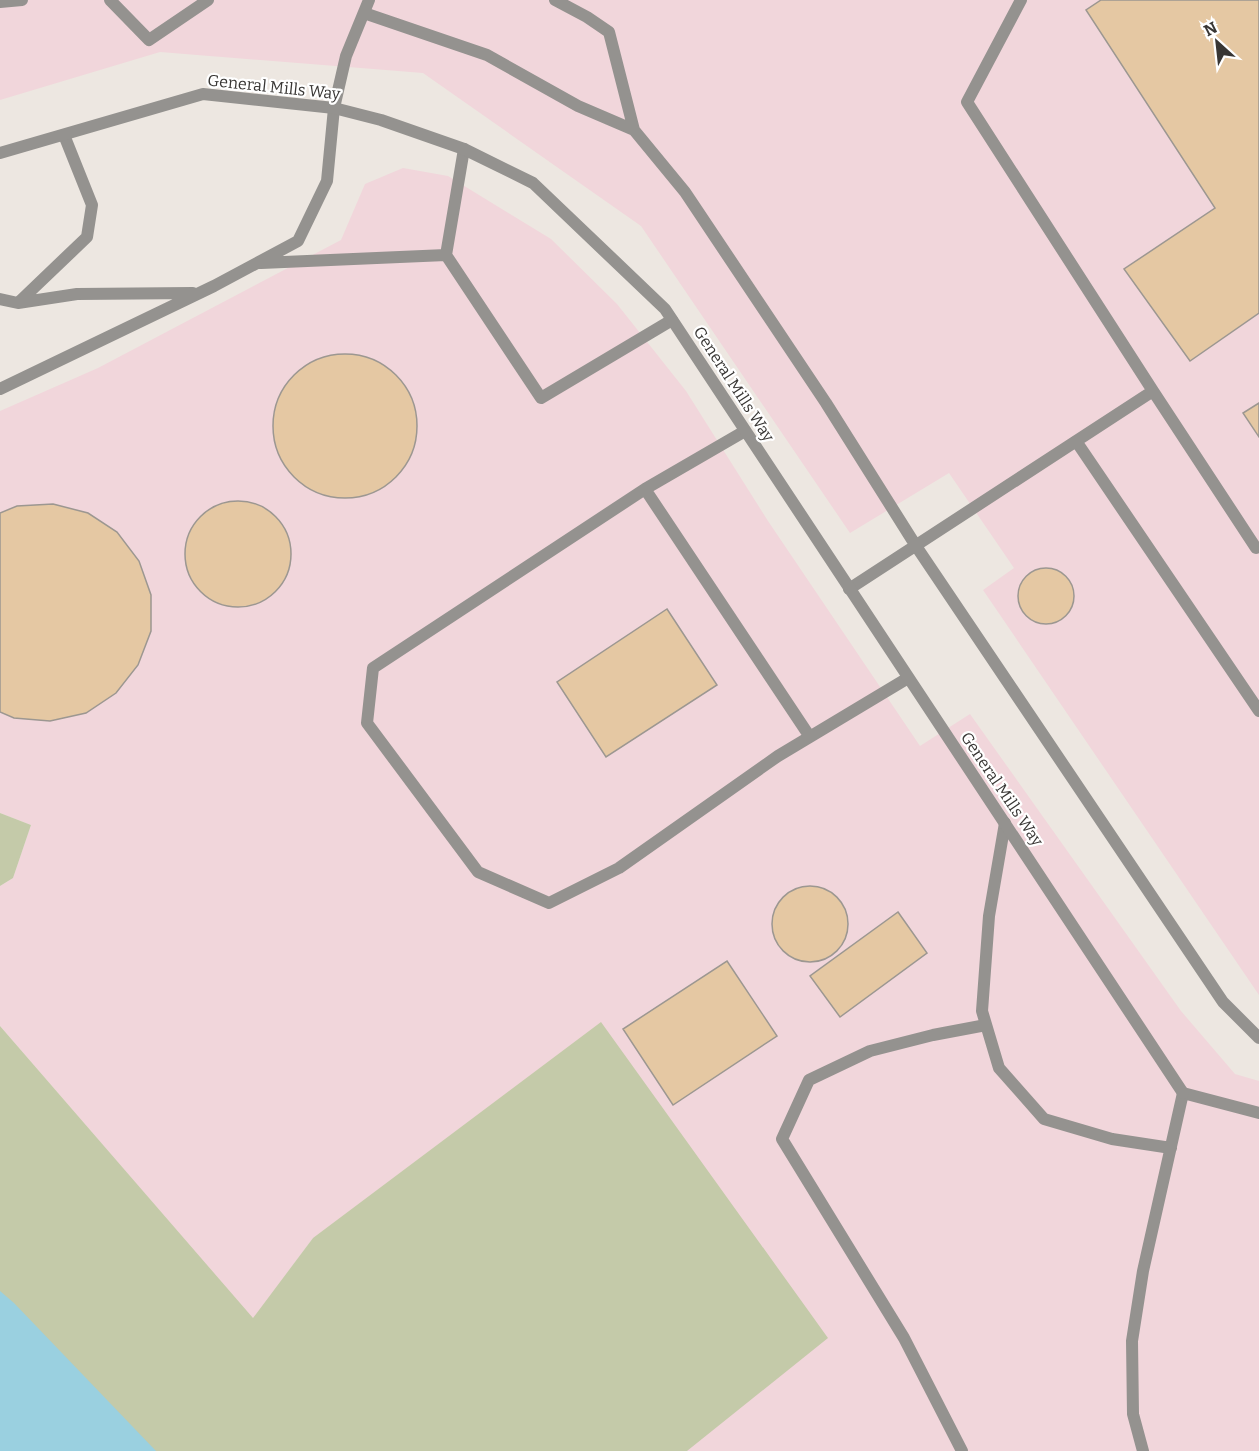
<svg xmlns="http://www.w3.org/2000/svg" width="1259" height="1451" font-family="Bitter,serif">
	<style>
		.industrial { fill: #f1d6db }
		.green { fill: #c4caa9 }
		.water { fill: #9ad0e0 }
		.building { fill: #e5c8a3; stroke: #9c9791; stroke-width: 1.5 }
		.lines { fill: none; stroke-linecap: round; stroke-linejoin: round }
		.service { stroke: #94928f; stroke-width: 12 }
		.minor { stroke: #94928f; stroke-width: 12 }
		.labels { text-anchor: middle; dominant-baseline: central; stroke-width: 4.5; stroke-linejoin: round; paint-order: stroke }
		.street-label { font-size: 16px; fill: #383634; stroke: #fff }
	</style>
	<rect width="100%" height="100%" fill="#ede7e1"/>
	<path class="industrial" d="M0,0H1259V995L983,590L1014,568L949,473L850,533L641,226L423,73L160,52L0,100Z
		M403,168L448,176L551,239L617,304L686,391L768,521L920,746L970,714L1181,1011L1235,1074L1259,1081V1451H589L313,1238L253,1319L0,1026V886L13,878L31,825L0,813V411L98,368L341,240L365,184Z"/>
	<path class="green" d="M0,813L31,825L13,878L0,886Z
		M601,1022L828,1338L687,1451H152L0,1297V1026L253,1318L313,1238Z"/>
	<path class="water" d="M0,1291L14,1303L156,1451H0Z"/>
	<path class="building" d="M1101,0H1259V313L1190,361L1124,269L1215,208L1086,10Z
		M273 426a72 72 0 1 1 144 0a72 72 0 1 1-144 0Z
		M1259,403V437L1243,413Z
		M185 554a53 53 0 1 1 106 0a53 53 0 1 1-106 0Z
		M53,504L88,513L117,532L139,561L151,595V631L138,665L116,693L86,713L50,721L14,718L0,712V513L17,506Z
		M1018 596a28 28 0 1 1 56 0a28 28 0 1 1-56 0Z
		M667,609L717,685L606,757L557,682Z
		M772 924a38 38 0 1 1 76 0a38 38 0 1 1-76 0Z
		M898,912L927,953L840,1017L810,976Z
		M727,961L777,1036L673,1105L623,1029Z"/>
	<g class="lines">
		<path class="service" d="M110,0L149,40L208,0
			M555,0L587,17L609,32L634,130L685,192L826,403L916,546L1223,1002L1259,1038
			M1021,0L967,102L1153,391L1256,548
			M0,2L22,0
			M364,13L487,55L578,106L634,130
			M446,255L541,398L672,320
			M261,263L446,255L464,149
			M0,299L18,303L77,294L193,293
			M18,303L87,237L92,205L64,135
			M0,389L214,286L298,241L327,181L334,108L346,56L369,0
			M745,431L645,489L373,668L367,723L478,872L549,903L619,868L778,756L908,678
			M1076,441L1259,711
			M645,489L810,737
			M849,589L1153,391
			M1005,823L989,916L982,1011L999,1068L1044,1119L1112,1139L1171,1148
			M962,1451L904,1338L782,1139L809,1080L870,1051L933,1035L986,1025
			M1143,1451L1133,1414L1132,1341L1143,1271L1183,1093L1259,1113"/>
		<path class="minor" d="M0,153L203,94L334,108L381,120L464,149L533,183L665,309L1183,1093"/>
	</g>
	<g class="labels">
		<g class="street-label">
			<text transform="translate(274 87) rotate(6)">General Mills Way</text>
			<text transform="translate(734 384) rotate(57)">General Mills Way</text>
			<text transform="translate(1002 789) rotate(56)">General Mills Way</text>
		</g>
	</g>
	<g transform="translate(1217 42) rotate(333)" stroke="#ffffff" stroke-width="4.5" paint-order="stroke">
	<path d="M0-4.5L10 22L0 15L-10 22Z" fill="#383634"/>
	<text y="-9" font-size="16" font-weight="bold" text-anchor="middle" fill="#383634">N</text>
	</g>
</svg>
